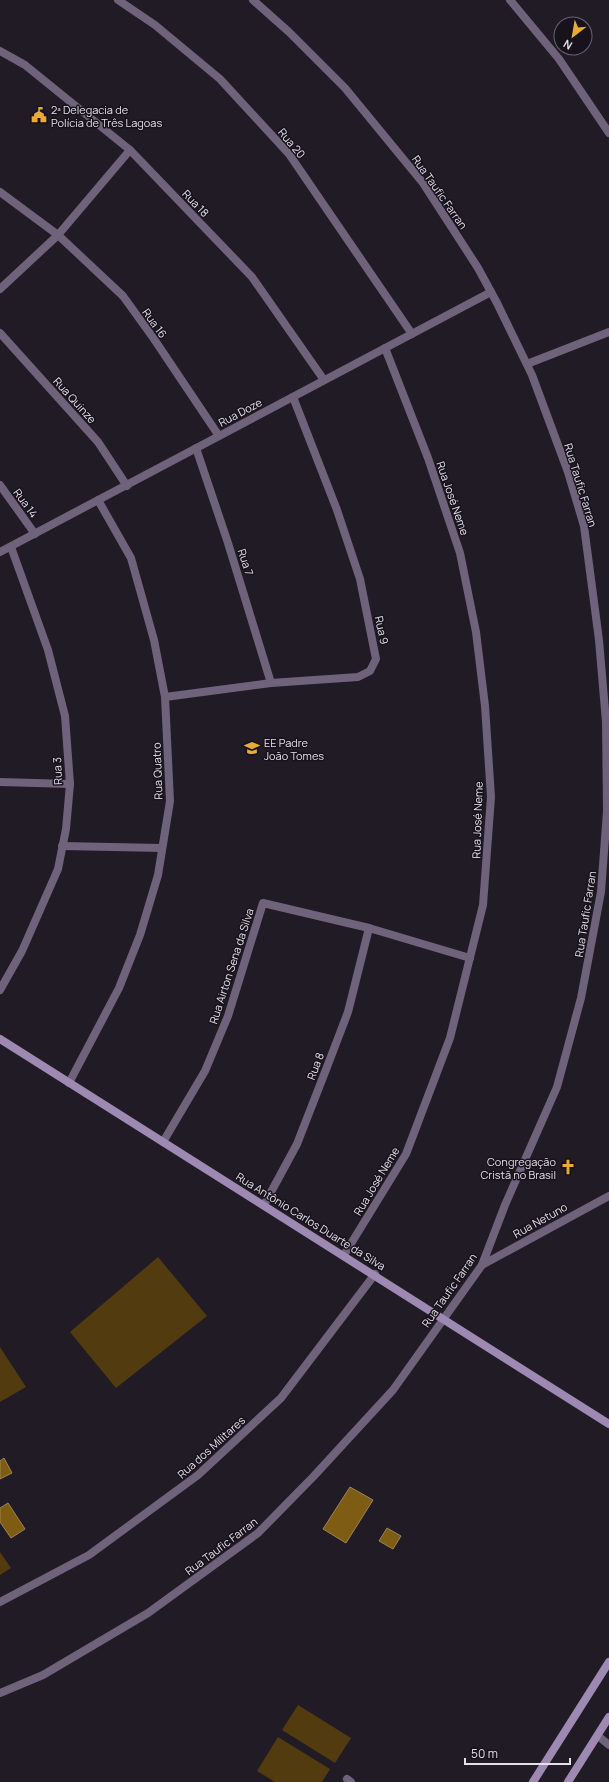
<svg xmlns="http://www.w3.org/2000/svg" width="609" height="1782" font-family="Manrope,sans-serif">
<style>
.green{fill:#513b0f}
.water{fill:#7e5c14;stroke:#9d8454}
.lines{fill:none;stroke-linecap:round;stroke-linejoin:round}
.lane{stroke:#6f627b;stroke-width:8}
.street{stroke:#6f627b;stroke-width:8}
.secondary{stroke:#9e89b2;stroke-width:8}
.labels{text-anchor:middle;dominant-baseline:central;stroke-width:3;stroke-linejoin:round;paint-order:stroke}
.poi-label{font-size:11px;fill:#e4e0e8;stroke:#18121d;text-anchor:start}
.street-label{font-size:11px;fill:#e4e0e8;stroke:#18121d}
</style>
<rect width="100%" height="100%" fill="#211b26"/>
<g class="green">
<path d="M158 1257 207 1316 116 1388 70 1332Z"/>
<path d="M0 1347 26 1387 0 1402Z"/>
<path d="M0 1552 11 1568 0 1575Z"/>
<path d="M298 1705 351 1738 335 1763 282 1730Z"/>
<path d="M278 1737 330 1769 322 1782H275L257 1771Z"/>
</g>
<g class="water">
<path d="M4 1458 12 1473 0 1479V1461Z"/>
<path d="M350 1487 373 1500 346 1543 323 1529Z"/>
<path d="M8 1503 25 1529 11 1538 0 1522V1508Z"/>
<path d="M387 1528 401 1536 393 1549 379 1541Z"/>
</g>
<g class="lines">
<g class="lane">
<path d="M0 782 70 784"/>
<path d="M62 846 162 848"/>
<path d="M347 1779 351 1782"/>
</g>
<g class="street">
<path d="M118 0 155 25 220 79 289 154 412 334"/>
<path d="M510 0 559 59 609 133"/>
<path d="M0 51 25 65 130 150 252 277 324 380"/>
<path d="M0 192 58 235 123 296 154 339 219 436"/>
<path d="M0 289 58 235 130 150"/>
<path d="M0 333 98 442 127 486"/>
<path d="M527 364 609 332"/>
<path d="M196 448 228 543 271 683"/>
<path d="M0 485 35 534"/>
<path d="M0 552 491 292"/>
<path d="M165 697 271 683 358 677 370 671 376 659 360 579 337 510 293 397"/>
<path d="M0 990 22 951 58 869 66 829 70 784 65 716 48 650 11 547"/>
<path d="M69 1083 119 988 140 935 158 875 170 801 165 697 154 640 131 558 98 500"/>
<path d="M163 1142 205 1071 228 1016 263 903 369 928 470 958"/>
<path d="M264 1205 297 1144 327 1067 348 1012 369 928"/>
<path d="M344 1255 406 1154 450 1038 483 905 491 797 485 706 476 632 460 553 428 458 385 348"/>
<path d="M482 1265 609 1196"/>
<path d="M0 1602 89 1555 198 1475 281 1398 375 1274"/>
<path d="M0 1693 43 1675 148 1613 258 1533 313 1477 393 1390 482 1265 505 1205 557 1087 581 998 601 892 607 811 606 722 599 640 584 526 568 472 532 375 497 303 478 268 423 183 345 88 289 32 253 0"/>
<path d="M598 1736 609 1745"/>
</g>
<g class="secondary">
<path d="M0 1039 609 1424"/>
<path d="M533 1782 609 1662"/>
<path d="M568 1782 609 1717"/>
</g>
</g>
<defs>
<symbol id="civic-bare" viewBox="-9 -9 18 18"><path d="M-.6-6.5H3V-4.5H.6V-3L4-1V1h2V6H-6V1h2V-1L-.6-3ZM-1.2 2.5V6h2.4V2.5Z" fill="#e6ac36" stroke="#18121d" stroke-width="2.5" paint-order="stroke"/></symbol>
<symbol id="school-bare" viewBox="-9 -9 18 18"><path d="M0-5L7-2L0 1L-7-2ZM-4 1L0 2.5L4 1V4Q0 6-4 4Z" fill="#e6ac36" stroke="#18121d" stroke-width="2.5" paint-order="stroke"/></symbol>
<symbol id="church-bare" viewBox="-9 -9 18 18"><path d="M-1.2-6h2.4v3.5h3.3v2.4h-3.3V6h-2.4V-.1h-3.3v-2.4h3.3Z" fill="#e6ac36" stroke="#18121d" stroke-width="2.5" paint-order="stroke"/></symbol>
</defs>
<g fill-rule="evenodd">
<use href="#civic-bare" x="28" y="104" width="22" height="22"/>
<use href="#school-bare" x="241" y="737" width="22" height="22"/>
<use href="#church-bare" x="557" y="1156" width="22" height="22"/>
</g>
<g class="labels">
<g class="poi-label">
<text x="51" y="109">2ª Delegacia de<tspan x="51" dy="13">Polícia de Três Lagoas</tspan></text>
<text x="264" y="742">EE Padre<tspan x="264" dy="13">João Tomes</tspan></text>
<text x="556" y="1161" text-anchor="end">Congregação<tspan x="556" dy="13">Cristã no Brasil</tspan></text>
</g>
<g class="street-label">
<text transform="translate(292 143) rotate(50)">Rua 20</text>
<text transform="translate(440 192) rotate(55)">Rua Taufic Farran</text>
<text transform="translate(196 203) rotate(46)">Rua 18</text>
<text transform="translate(155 323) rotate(54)">Rua 16</text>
<text transform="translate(75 400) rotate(48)">Rua Quinze</text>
<text transform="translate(240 412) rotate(-28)">Rua Doze</text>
<text transform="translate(581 485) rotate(73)">Rua Taufic Farran</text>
<text transform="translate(453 498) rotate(71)">Rua José Neme</text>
<text transform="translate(26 503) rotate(54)">Rua 14</text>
<text transform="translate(246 562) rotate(72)">Rua 7</text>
<text transform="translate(382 630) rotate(78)">Rua 9</text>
<text transform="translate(57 771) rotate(-92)">Rua 3</text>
<text transform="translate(157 771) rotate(-92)">Rua Quatro</text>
<text transform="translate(477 820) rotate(-88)">Rua José Neme</text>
<text transform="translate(585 914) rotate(-81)">Rua Taufic Farran</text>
<text transform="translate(231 966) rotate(-72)">Rua Airton Sena da Silva</text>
<text transform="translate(315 1066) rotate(-69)">Rua 8</text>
<text transform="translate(376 1181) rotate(-59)">Rua José Neme</text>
<text transform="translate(540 1220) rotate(-29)">Rua Netuno</text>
<text transform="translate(311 1221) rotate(32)">Rua Antônio Carlos Duarte da Silva</text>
<text transform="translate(449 1290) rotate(-55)">Rua Taufic Farran</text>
<text transform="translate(211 1447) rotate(-42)">Rua dos Militares</text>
<text transform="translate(221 1546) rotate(-37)">Rua Taufic Farran</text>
</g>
</g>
<g transform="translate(573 36) rotate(211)"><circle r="19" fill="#18121d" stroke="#6a646e"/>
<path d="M0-3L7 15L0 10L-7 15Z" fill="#e6ac36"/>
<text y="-6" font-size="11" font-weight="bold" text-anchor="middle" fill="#e4e0e8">N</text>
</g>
<path d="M465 1758v6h105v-6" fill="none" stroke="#e4e0e8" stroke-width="2"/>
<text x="471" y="1758" font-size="12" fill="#e4e0e8" stroke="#18121d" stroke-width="3" paint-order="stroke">50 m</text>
</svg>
